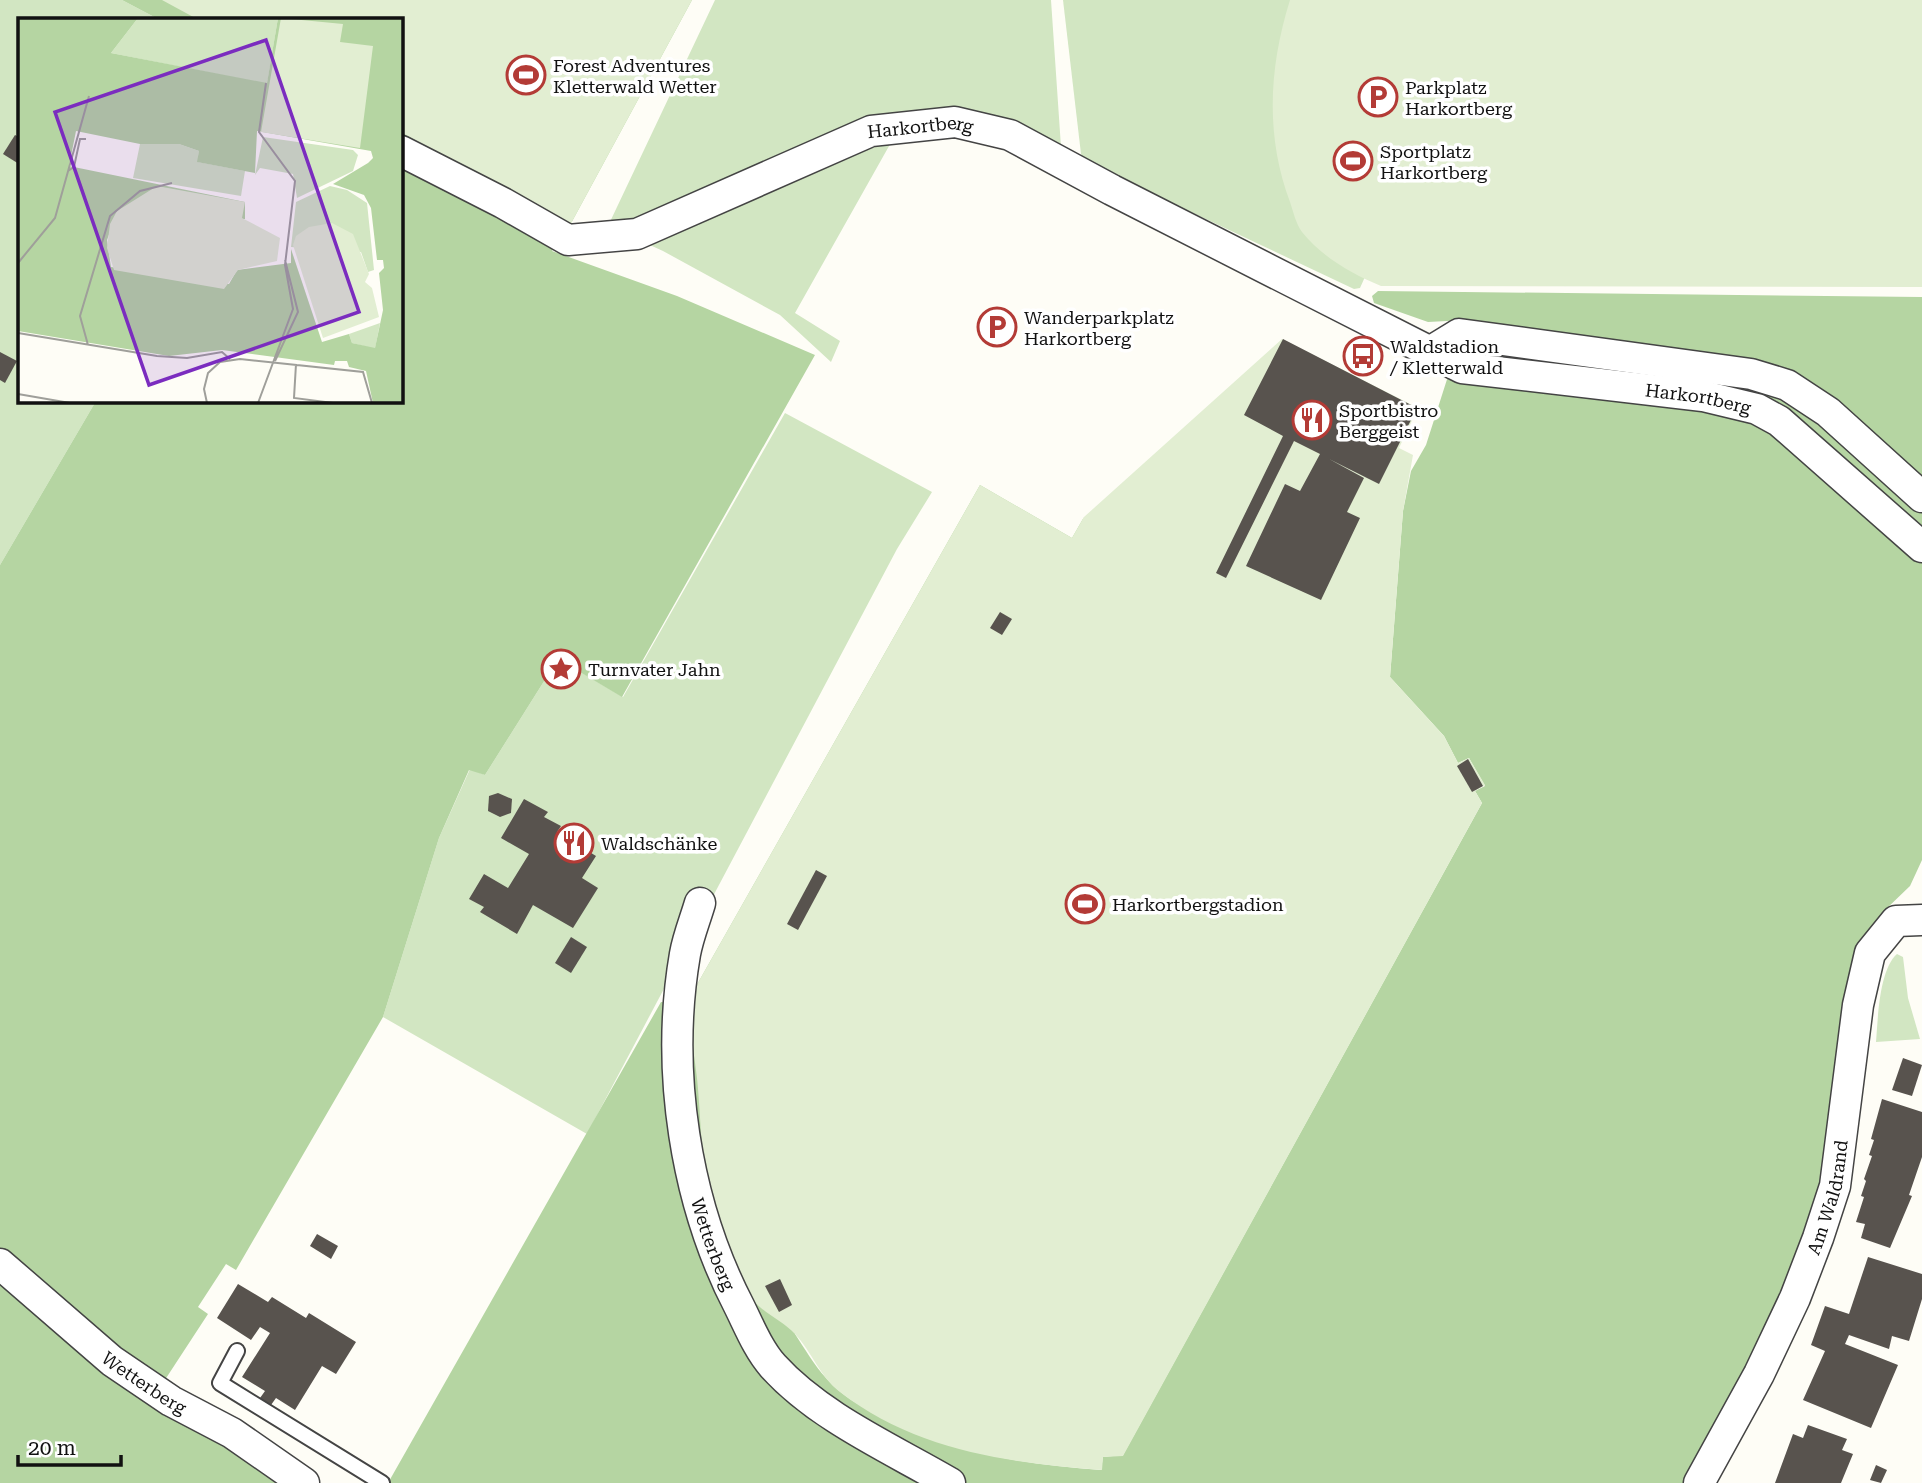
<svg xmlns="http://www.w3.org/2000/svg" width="1922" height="1483" font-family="'Roboto Serif',serif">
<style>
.green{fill:#d2e6c2}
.forest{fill:#b5d5a2}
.pitch{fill:#e2eed2}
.building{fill:#58534e}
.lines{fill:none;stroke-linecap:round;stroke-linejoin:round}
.lane-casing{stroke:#444;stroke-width:18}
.street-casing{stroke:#444;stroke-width:33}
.lane{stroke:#fff;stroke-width:14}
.street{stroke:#fff;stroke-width:30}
.labels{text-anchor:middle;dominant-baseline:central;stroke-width:7;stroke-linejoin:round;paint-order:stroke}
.poi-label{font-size:18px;fill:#111;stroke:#fff;text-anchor:start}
.street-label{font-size:18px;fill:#111;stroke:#fff}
.inset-road{fill:none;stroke:#9f9f9a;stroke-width:2}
.view{fill:#7b2cbf;fill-opacity:0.15;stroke:#7b2cbf;stroke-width:3.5}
.inset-edge{fill:none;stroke:#111;stroke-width:3.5}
</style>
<rect width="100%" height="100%" fill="#fefdf6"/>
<g class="green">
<path d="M0 0H122L158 19H19V401H96L0 565Z"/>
<path d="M715 0H1051L1061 147 1011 130 893 139 795 313 840 341 831 362 780 315 663 251 608 226Z"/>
<path d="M1063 0H1328L1382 239 1360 288 1354 289 1085 162 1081 154Z"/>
<path d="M785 413 932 492 897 549 587 1134 383 1017 439 838 470 769 485 775 558 659 623 697Z"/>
<path d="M1897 954 1903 957 1908 998 1920 1039 1876 1042C1878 1018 1879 970 1897 954Z"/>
</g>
<g class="forest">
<path d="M122 0H692L569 227 552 251 677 296 815 355 622 697 558 659 485 775 469 770 439 838 383 1017 236 1270 226 1264 198 1307 208 1314 157 1392 304 1483H0V565L96 401H401V19H158Z"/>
<path d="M1378 291 1922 297V860L1910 886 1884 911 1860 945 1823 1184 1782 1293 1745 1373 1686 1483H388L661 1002 686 1004 980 485 1072 538 1084 517 795 1334C805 1349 814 1365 826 1378 841 1396 863 1407 883 1418 953 1454 1024 1464 1101 1470L1103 1457 1123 1455 1482 803 1475 791 1485 786 1469 758 1458 763 1444 736 1390 677 1403 511 1411 471 1426 445 1466 320 1428 322 1374 303 1372 296Z"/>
</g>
<g class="pitch">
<path d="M162 0H692L569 227 401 132V19H197Z"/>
<path d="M1290 0H1922V287L1381 286C1352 274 1322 257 1302 232 1296 224 1293 211 1290 202 1265 135 1269 67 1290 0Z"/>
<path d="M1282 339 1418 408 1399 448 1413 455 1403 511 1390 677 1444 736 1458 763 1469 758 1485 785 1475 791 1482 803 1123 1456 1103 1457 1102 1470C1010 1463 916 1451 840 1392 820 1377 812 1352 795 1334 786 1324 772 1317 761 1308 741 1291 725 1261 717 1236 701 1189 702 1127 697 1078 694 1053 690 1029 686 1004L980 485 1072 538 1084 517Z"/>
</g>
<g class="building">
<path d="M15 135 19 137V164L3 154Z"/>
<path d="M1283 339 1417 408 1379 484 1329 459 1364 478 1347 512 1360 518 1321 600 1246 566 1285 484 1300 491 1320 454 1294 441 1226 578 1216 573 1283 436 1244 415Z"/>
<path d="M0 352 17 361 5 383 0 380Z"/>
<path d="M1000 612 1012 619 1002 635 990 628Z"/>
<path d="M1468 759 1483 786 1472 792 1457 766Z"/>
<path d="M498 793 512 799 511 813 500 817 488 811 489 796Z"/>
<path d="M524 799 548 812 544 817 561 826 557 832 596 856 582 878 598 888 573 928 533 905 517 934 480 912 484 907 469 899 484 874 508 888 529 854 501 838Z"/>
<path d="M816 870 827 876 798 930 787 924Z"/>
<path d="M571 937 587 947 571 973 555 963Z"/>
<path d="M1903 1058 1922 1065 1912 1096 1892 1090Z"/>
<path d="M1882 1099 1922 1112V1157L1909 1195 1912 1196 1890 1248 1861 1238 1865 1224 1856 1222 1864 1197 1861 1196 1866 1181 1864 1179 1872 1156 1869 1155 1874 1140 1871 1139Z"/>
<path d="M317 1234 338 1246 331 1259 310 1246Z"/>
<path d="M1868 1257 1922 1274V1299L1909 1341 1892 1336 1889 1349 1849 1335 1845 1344 1898 1365 1871 1428 1803 1400 1825 1351 1811 1345 1825 1306 1849 1314Z"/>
<path d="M780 1279 792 1305 779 1312 765 1286Z"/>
<path d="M238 1284 268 1302 272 1297 306 1318 309 1313 356 1342 336 1374 322 1366 295 1410 276 1398 271 1405 260 1398 265 1391 242 1377 270 1333 260 1327 251 1340 217 1318Z"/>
<path d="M1808 1425 1847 1439 1842 1450 1853 1454 1841 1483H1775L1793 1434 1803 1438Z"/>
<path d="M1876 1465 1887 1470 1881 1483 1870 1480Z"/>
</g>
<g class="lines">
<defs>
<path id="lane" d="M237 1351 220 1383 382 1483"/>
<g id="street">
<path id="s1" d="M401 151 503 203 568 240 637 234 871 131 955 122 1010 135 1112 190 1462 368 1703 396 1757 409 1779 421 1922 547"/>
<path d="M1428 353 1459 334 1751 374 1787 385 1828 412 1922 497"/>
<path id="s2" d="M700 903C695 920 688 937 685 954 665 1070 685 1202 739 1306 749 1326 758 1349 773 1366 819 1417 892 1449 950 1483"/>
<path id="s3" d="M0 1264 112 1361 171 1401 232 1433 304 1483"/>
<path id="s4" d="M1699 1483 1759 1374 1795 1298 1818 1238 1835 1186 1858 1005 1870 953 1896 921 1922 920"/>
</g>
</defs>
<use href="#lane" class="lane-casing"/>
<use href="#street" class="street-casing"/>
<use href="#lane" class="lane"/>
<use href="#street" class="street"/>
</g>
<defs>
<symbol id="stadium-ring" viewBox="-11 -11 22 22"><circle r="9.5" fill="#fff" stroke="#b33b36" stroke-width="1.5"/><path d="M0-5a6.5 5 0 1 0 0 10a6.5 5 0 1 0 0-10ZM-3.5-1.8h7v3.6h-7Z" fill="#b33b36"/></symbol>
<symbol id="parking-ring" viewBox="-11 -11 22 22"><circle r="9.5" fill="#fff" stroke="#b33b36" stroke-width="1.5"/><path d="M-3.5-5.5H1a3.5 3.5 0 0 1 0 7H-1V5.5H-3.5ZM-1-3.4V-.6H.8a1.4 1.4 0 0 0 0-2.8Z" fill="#b33b36"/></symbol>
<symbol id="bus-ring" viewBox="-11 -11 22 22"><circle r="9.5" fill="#fff" stroke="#b33b36" stroke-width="1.5"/><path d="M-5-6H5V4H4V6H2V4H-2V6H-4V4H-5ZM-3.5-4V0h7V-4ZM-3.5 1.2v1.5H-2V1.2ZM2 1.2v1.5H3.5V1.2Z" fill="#b33b36"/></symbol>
<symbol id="restaurant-ring" viewBox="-11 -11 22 22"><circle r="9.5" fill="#fff" stroke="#b33b36" stroke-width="1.5"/><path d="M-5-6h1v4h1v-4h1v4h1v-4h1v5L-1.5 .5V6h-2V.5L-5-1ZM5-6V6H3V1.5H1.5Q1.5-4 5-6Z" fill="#b33b36"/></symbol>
<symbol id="sight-ring" viewBox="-11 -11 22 22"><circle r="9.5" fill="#fff" stroke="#b33b36" stroke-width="1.5"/><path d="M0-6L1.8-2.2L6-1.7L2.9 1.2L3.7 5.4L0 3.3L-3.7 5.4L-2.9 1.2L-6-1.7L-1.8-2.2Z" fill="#b33b36"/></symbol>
</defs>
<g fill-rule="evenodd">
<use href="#stadium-ring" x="504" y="53" width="44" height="44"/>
<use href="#parking-ring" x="1356" y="75" width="44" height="44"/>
<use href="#stadium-ring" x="1331" y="139" width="44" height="44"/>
<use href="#parking-ring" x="975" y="305" width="44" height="44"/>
<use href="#bus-ring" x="1341" y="334" width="44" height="44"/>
<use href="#restaurant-ring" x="1290" y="398" width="44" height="44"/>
<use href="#sight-ring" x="539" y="647" width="44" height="44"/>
<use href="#restaurant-ring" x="552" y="821" width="44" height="44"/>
<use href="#stadium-ring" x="1063" y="882" width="44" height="44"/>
</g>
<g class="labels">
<g class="poi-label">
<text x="553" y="65">Forest Adventures<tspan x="553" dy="21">Kletterwald Wetter</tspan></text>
<text x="1405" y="87">Parkplatz<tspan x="1405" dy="21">Harkortberg</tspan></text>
<text x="1380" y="151">Sportplatz<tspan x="1380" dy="21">Harkortberg</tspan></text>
<text x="1024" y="317">Wanderparkplatz<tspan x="1024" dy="21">Harkortberg</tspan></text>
<text x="1390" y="346">Waldstadion<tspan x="1390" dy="21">/ Kletterwald</tspan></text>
<text x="1339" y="410">Sportbistro<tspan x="1339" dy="21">Berggeist</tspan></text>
<text x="588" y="669">Turnvater Jahn</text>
<text x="601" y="843">Waldschänke</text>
<text x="1112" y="904">Harkortbergstadion</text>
</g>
<g class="street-label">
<text stroke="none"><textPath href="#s1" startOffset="564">Harkortberg</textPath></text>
<text stroke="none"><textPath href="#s1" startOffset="1402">Harkortberg</textPath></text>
<text stroke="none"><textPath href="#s4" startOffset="315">Am Waldrand</textPath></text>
<text stroke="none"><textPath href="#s2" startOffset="348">Wetterberg</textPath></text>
<text stroke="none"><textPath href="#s3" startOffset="187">Wetterberg</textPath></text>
</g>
</g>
<g transform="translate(18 18)">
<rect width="385" height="385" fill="#fefdf6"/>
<path d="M120 0H260L249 66 93 35ZM245 119 335 132 340 137 335 153 279 180 275 156 242 150 237 157ZM122 126H161L181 133 180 144 227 153 223 178 115 160ZM312 168 329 172 349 185 356 252 350 254 343 234 273 229 278 184ZM362 305 357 331 334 325 331 316Z" fill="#d2e6c2"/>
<path d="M0 0H120L93 35 249 65 260 0H385V385H355L348 353 331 349 329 343H317L316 347 204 332 151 338 0 313ZM58 113 122 126H161L181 133 179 144 237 155 239 113 353 133 355 140 350 145 315 166 346 177 353 190 359 242H365L366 250 361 255 365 292 357 330 334 325 331 316 304 324 273 231V245L219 252 211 266 93 249 89 222 97 200 227 201V184L51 148Z" fill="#b5d5a2" fill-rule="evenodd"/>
<path d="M263 0 325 6 322 24 355 28 342 130 243 114ZM139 168 227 184 224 200 262 220 259 243 220 252 206 271 96 252 89 230 92 206 99 193ZM314 205 335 216 351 256 347 264 354 270 361 299 305 320 275 227 278 218 291 209Z" fill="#e2eed2"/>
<path class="inset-road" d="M50 153 56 149 62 121H68M0 245 37 200 71 78M0 315 139 338 169 340 204 334 212 341M70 327 62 298 92 198 122 173 154 165M257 343 280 294 267 242M278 346 276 380 315 385M0 376 52 385M189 385 186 371 190 355 202 344 222 341 345 354 354 385M240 385 275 291 267 247 277 163 241 114 248 65"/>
<path class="view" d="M248 22 341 294 131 367 37 94Z"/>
<rect width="385" height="385" class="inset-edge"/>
</g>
<path d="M18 1455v10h103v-10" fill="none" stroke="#111111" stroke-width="3.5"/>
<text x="28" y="1455" font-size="21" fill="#111111" stroke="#ffffff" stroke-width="5" paint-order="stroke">20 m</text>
</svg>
